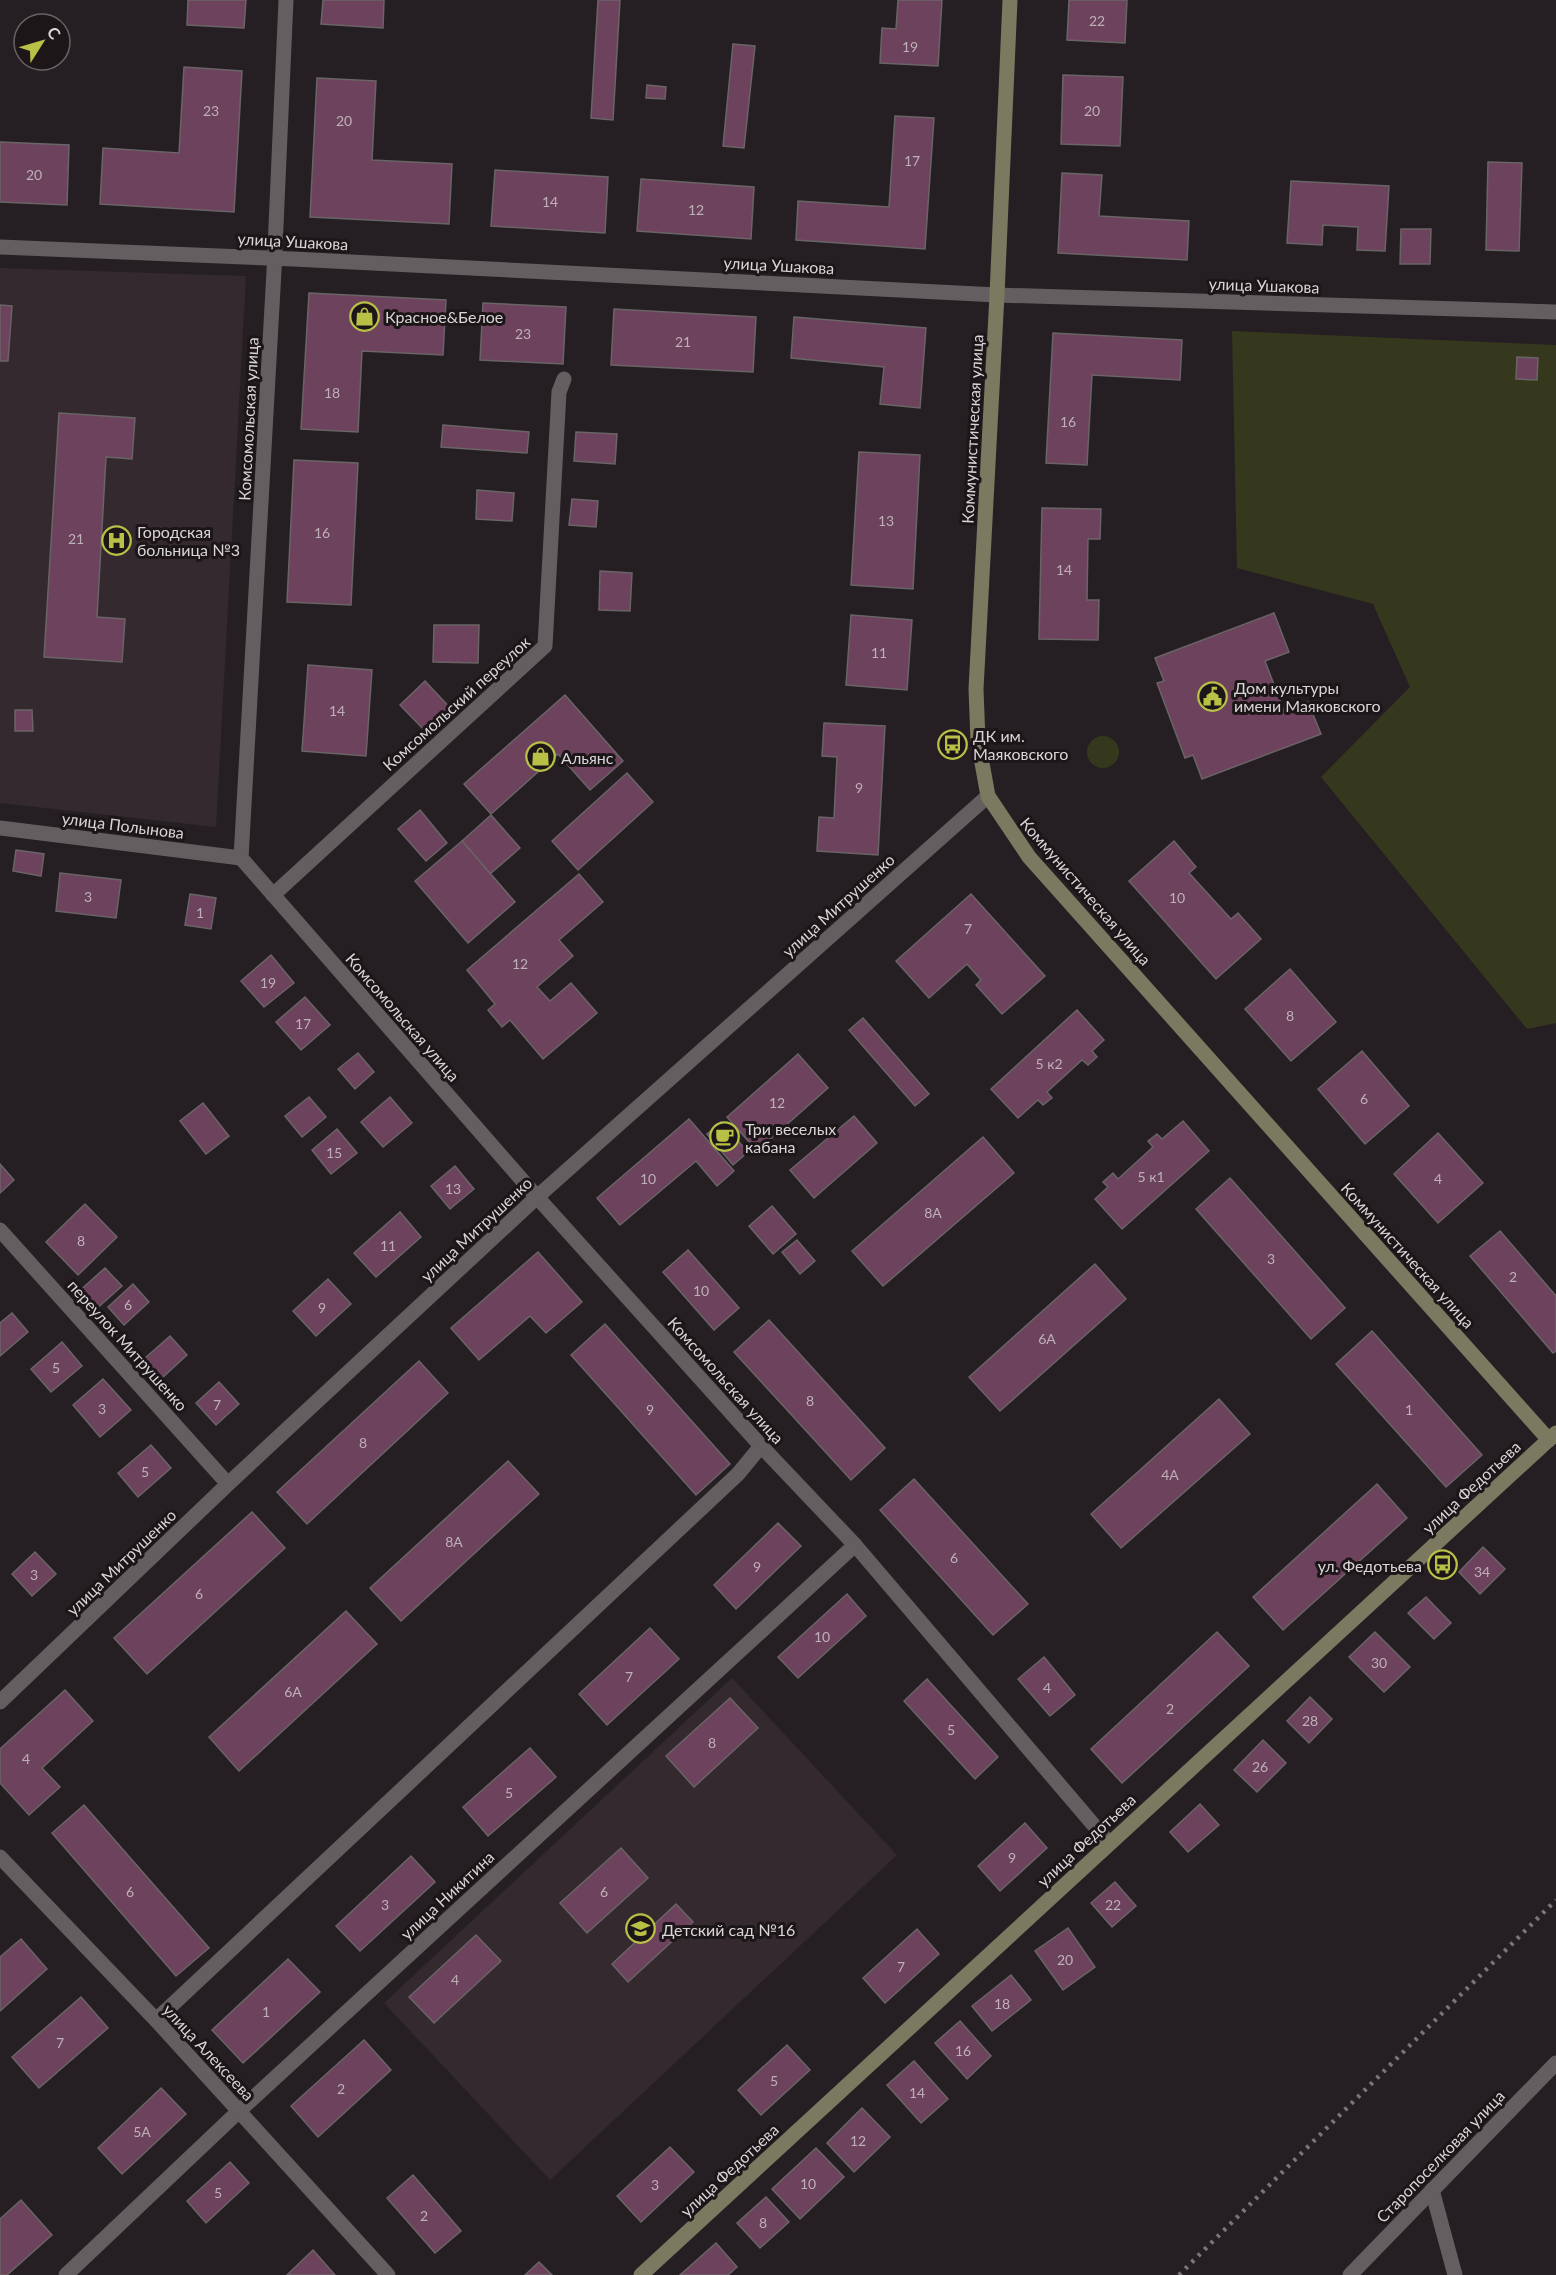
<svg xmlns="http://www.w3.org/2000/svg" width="1556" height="2275" font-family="Lato,sans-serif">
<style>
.built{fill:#33292e}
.green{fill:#36381e}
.building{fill:#6c425c;stroke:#6a6467;stroke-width:1.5}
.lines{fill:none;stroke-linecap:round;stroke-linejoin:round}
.minor{stroke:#645e61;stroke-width:15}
.tertiary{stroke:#645e61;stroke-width:15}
.secondary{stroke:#7b7960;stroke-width:15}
.rail{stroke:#7a7578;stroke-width:4.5;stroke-dasharray:3 6;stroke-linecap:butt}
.labels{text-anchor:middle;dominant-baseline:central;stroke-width:6;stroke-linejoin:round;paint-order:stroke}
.number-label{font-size:14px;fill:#beb0b8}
.street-label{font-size:16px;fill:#d9d5d7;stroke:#1c1619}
.poi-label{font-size:16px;fill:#d9d5d7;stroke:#1c1619;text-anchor:start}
</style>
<rect width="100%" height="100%" fill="#251f23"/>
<g class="built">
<path d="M0 268 246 276 216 827 0 803Z"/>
<path d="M732 1678 897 1855 550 2180 384 2003Z"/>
</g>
<g class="green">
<path d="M1232 331 1556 345V1023L1527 1029 1321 777 1410 687 1373 604 1237 568Z"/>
<circle cx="1103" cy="752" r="16"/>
</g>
<g class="building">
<path d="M188 0H246L244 28 187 25Z"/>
<path d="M323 0H384L383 28 321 24Z"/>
<path d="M598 0H620L613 120 591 118Z"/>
<path d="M898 0H942L938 66 880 63 882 28 896 29Z"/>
<path d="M1069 0H1127L1125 43 1067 40Z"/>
<path d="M733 44 755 46 744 148 723 146Z"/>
<path d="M184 67 242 71 234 212 100 204 103 148 179 153Z"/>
<path d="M1063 75 1123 77 1120 146 1061 144Z"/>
<path d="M317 78 376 81 372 160 452 164 449 224 310 217Z"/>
<path d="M647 85 666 87 665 99 646 98Z"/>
<path d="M895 116 934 118 925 249 796 240 798 201 889 207Z"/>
<path d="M0 142 69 145 67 205 0 202Z"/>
<path d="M1488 162 1522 163 1519 251 1486 250Z"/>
<path d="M495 170 608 177 605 233 491 226Z"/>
<path d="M1062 173 1102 175 1099 216 1189 221 1187 260 1058 253Z"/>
<path d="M641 179 754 187 751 239 637 231Z"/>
<path d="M1291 181 1389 186 1385 251 1357 250 1358 227 1323 225 1322 245 1287 243Z"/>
<path d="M1401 229H1431L1430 264H1400Z"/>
<path d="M309 293 446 300 443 355 362 351 358 432 301 429Z"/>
<path d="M483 303 566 307 563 364 480 360Z"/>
<path d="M0 305 12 306 8 361H0Z"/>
<path d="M614 309 756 317 753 372 611 365Z"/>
<path d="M794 317 926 328 920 408 880 404 884 367 791 358Z"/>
<path d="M1053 333 1182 340 1180 380 1092 375 1087 465 1046 463Z"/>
<path d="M1517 357 1538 358 1537 380 1516 379Z"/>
<path d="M59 413 135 418 132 459 106 457 97 617 125 619 122 662 44 657Z"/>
<path d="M443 425 529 432 527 453 441 447Z"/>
<path d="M576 432 617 434 615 464 574 461Z"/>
<path d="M859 452 920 455 913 589 851 585Z"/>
<path d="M294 460 358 463 351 605 287 602Z"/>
<path d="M477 490 514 493 512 521 476 519Z"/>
<path d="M572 499 598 501 596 527 569 525Z"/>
<path d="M1042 508 1101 509 1100 539H1088L1087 600H1099L1098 640 1039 639Z"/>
<path d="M600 571 632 573 630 611 599 610Z"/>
<path d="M1274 613 1289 652 1265 661 1284 711 1308 702 1321 734 1202 779 1193 755 1185 758 1157 683 1164 681 1155 658Z"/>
<path d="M851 615 912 620 907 690 846 685Z"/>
<path d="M434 625H479L478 663 433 662Z"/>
<path d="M308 665 372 670 366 756 302 751Z"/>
<path d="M425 681 453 711 429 735 400 705Z"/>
<path d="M565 695 623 761 590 790 558 754 491 814 464 784Z"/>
<path d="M15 710H32L33 731H15Z"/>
<path d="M824 723 885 726 878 855 817 851 819 817 834 818 837 757 822 756Z"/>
<path d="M627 773 653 802 578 870 552 841Z"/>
<path d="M420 810 447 843 426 861 398 829Z"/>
<path d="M491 815 520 848 490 874 462 841Z"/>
<path d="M462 841 515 902 468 943 415 881Z"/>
<path d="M1174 841 1196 867 1189 873 1231 919 1238 913 1261 939 1216 979 1129 881Z"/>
<path d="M16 850 44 854 41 876 13 871Z"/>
<path d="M60 873 121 880 116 918 56 911Z"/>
<path d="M579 874 603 902 559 940 573 956 537 987 550 1001 571 983 597 1013 543 1059 510 1020 502 1027 488 1010 495 1004 467 970Z"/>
<path d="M190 894 216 898 211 929 185 925Z"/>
<path d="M971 894 1045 976 1002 1014 976 985 981 980 967 964 929 998 896 961Z"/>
<path d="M271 955 294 983 264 1007 241 981Z"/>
<path d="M1290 969 1336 1022 1291 1061 1245 1009Z"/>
<path d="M305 997 330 1025 301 1050 276 1022Z"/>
<path d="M1077 1010 1104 1040 1092 1051 1097 1057 1088 1065 1082 1060 1047 1092 1052 1098 1043 1105 1038 1100 1018 1118 991 1089Z"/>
<path d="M863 1018 929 1094 915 1106 849 1030Z"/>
<path d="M1362 1051 1409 1106 1365 1144 1318 1089Z"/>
<path d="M358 1053 374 1072 355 1089 338 1069Z"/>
<path d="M798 1054 828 1088 757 1151 727 1117Z"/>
<path d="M309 1097 326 1117 302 1137 285 1116Z"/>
<path d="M390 1097 412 1123 383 1147 361 1122Z"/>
<path d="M203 1103 229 1136 206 1154 180 1121Z"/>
<path d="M854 1116 877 1143 814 1198 790 1170Z"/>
<path d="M689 1119 734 1171 717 1186 696 1161 620 1225 597 1198Z"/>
<path d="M1183 1121 1209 1151 1122 1229 1095 1199 1108 1187 1103 1182 1113 1173 1118 1179 1153 1147 1148 1141 1157 1134 1162 1139Z"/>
<path d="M721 1122 748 1152 733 1165 707 1134Z"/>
<path d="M337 1129 357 1153 331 1174 312 1150Z"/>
<path d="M1438 1133 1483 1183 1438 1223 1394 1174Z"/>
<path d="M983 1137 1014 1173 883 1286 852 1251Z"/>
<path d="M0 1164 14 1180 0 1193Z"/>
<path d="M455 1166 474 1189 450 1209 431 1186Z"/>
<path d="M1230 1178 1345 1308 1311 1339 1196 1209Z"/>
<path d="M85 1204 117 1237 78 1275 46 1242Z"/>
<path d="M772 1206 796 1234 773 1254 749 1226Z"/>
<path d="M400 1212 421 1237 376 1277 354 1253Z"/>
<path d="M1500 1231 1556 1296V1351L1553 1353 1470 1256Z"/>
<path d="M797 1240 815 1261 800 1274 782 1252Z"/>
<path d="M688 1250 739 1308 714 1330 663 1272Z"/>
<path d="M538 1252 582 1302 546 1333 530 1316 479 1360 451 1328Z"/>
<path d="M1095 1264 1126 1299 1000 1411 969 1377Z"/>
<path d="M105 1268 122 1286 94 1311 77 1293Z"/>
<path d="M328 1279 351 1304 316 1336 293 1311Z"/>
<path d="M133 1284 149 1302 124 1325 108 1307Z"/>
<path d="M12 1313 28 1332 0 1356V1323Z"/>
<path d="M769 1320 885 1448 851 1480 734 1352Z"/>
<path d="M605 1324 730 1464 696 1495 571 1355Z"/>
<path d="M1372 1331 1482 1455 1446 1487 1336 1364Z"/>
<path d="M170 1336 187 1355 162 1378 144 1359Z"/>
<path d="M62 1342 82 1366 51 1392 31 1369Z"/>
<path d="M419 1361 448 1393 307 1524 277 1492Z"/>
<path d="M103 1379 131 1410 100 1437 73 1405Z"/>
<path d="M219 1382 239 1404 216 1425 196 1403Z"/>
<path d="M1219 1399 1250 1434 1121 1548 1091 1514Z"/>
<path d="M151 1445 171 1468 138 1497 118 1473Z"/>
<path d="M508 1461 539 1494 401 1621 370 1588Z"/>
<path d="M914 1479 1028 1604 993 1635 880 1510Z"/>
<path d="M1377 1484 1407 1518 1283 1630 1253 1597Z"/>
<path d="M252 1512 285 1548 147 1674 114 1638Z"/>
<path d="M778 1523 801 1546 736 1609 714 1585Z"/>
<path d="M1483 1547 1505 1569 1480 1594 1459 1572Z"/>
<path d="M35 1552 56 1574 32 1596 12 1574Z"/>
<path d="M847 1594 866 1616 798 1678 778 1657Z"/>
<path d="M1426 1597 1451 1623 1434 1639 1408 1613Z"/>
<path d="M346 1611 377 1644 239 1771 209 1737Z"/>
<path d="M650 1628 679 1659 607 1725 579 1694Z"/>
<path d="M1217 1632 1249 1666 1122 1783 1091 1749Z"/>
<path d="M1375 1632 1410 1667 1384 1692 1349 1657Z"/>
<path d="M1044 1657 1075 1695 1050 1716 1018 1679Z"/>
<path d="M927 1679 998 1757 975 1779 904 1701Z"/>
<path d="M65 1690 93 1721 42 1768 60 1787 29 1815 0 1783V1749Z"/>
<path d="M1310 1697 1332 1719 1309 1743 1287 1721Z"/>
<path d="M730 1698 758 1728 694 1787 666 1756Z"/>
<path d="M1263 1740 1286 1763 1257 1792 1234 1770Z"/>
<path d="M530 1748 556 1777 488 1836 463 1807Z"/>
<path d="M1200 1804 1219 1825 1188 1852 1170 1832Z"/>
<path d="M84 1805 209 1948 176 1976 52 1833Z"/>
<path d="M1025 1823 1047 1848 1000 1891 978 1866Z"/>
<path d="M621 1848 648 1878 587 1933 560 1903Z"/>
<path d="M411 1856 435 1882 360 1951 336 1926Z"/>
<path d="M1115 1882 1136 1906 1112 1927 1091 1903Z"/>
<path d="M676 1904 693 1922 628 1982 612 1964Z"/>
<path d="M1068 1928 1095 1967 1063 1990 1035 1951Z"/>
<path d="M917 1929 939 1954 885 2003 863 1978Z"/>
<path d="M476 1935 501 1961 434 2023 409 1997Z"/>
<path d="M21 1939 47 1969 0 2011V1957Z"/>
<path d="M288 1959 320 1992 243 2063 212 2030Z"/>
<path d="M1011 1975 1031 2000 992 2031 972 2006Z"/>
<path d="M81 1997 108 2028 39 2088 12 2057Z"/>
<path d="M960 2021 991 2056 967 2079 935 2043Z"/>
<path d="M364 2040 391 2070 318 2137 291 2106Z"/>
<path d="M787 2045 810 2070 761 2115 738 2090Z"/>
<path d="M914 2061 948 2099 921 2123 887 2085Z"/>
<path d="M161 2088 186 2114 122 2174 98 2148Z"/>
<path d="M862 2108 890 2137 854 2172 827 2143Z"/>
<path d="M670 2147 694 2172 641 2222 617 2196Z"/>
<path d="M816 2148 844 2177 800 2219 772 2189Z"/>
<path d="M230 2162 249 2183 206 2223 187 2201Z"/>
<path d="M413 2175 461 2231 435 2253 387 2198Z"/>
<path d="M766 2197 789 2222 760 2248 737 2223Z"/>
<path d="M21 2200 52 2235 7 2275H0V2219Z"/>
<path d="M716 2243 737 2267 728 2275H680Z"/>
<path d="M313 2250 335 2275H287Z"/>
<path d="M539 2262 552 2275H525Z"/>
</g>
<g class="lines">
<g class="minor">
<path d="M286 0 274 271 241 858 537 1197 761 1446 855 1545 1109 1843"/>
<path d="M0 247 293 259 997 295 1556 312"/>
<path d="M0 828 241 858"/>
<path d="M273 895 545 646 559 392 564 379"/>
<path d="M0 1230 228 1484"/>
<path d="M156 2020 738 1474 761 1446"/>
<path d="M1432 2190 1455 2275"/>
<path d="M66 2275 239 2111 855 1545"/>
<path d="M1350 2275 1556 2063"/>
</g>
<g class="tertiary">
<path d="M0 1702 228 1484 537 1197 988 796"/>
<path d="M0 1857 156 2020 388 2275"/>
</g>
<g class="secondary">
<path d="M1010 0 997 295 976 689 978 741 988 796 1029 857 1549 1440"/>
<path d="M641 2275 1556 1433"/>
</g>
<path class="rail" d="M1179 2275 1556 1900"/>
</g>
<defs>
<symbol id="shop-ring" viewBox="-11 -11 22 22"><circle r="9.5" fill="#1c1619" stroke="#b9c046" stroke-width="1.5"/><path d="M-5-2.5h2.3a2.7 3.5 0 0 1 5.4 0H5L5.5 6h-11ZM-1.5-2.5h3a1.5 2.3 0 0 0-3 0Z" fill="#b9c046"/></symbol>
<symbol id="hospital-ring" viewBox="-11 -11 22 22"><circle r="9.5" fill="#1c1619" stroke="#b9c046" stroke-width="1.5"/><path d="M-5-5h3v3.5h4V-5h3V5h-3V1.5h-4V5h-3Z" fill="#b9c046"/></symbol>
<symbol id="civic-ring" viewBox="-11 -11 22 22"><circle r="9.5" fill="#1c1619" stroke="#b9c046" stroke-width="1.5"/><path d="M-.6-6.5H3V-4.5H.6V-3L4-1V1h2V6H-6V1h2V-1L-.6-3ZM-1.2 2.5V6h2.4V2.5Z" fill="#b9c046"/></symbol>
<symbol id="bus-ring" viewBox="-11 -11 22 22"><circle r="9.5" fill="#1c1619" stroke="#b9c046" stroke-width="1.5"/><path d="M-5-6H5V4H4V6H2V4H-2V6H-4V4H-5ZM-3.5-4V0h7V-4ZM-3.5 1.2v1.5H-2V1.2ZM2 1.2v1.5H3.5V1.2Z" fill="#b9c046"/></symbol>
<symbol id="cafe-ring" viewBox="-11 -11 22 22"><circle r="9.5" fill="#1c1619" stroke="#b9c046" stroke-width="1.5"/><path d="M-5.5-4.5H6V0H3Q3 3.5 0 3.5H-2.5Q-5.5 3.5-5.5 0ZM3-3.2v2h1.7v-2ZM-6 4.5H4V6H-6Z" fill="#b9c046"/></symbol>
<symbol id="school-ring" viewBox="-11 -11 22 22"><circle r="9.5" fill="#1c1619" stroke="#b9c046" stroke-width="1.5"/><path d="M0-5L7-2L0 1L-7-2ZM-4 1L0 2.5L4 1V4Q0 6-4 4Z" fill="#b9c046"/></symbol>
</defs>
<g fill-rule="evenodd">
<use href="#shop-ring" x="348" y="300" width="33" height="33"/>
<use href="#hospital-ring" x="100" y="524" width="33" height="33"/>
<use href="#civic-ring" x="1196" y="680" width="33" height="33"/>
<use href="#bus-ring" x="936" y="728" width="33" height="33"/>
<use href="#shop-ring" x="524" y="740" width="33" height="33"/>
<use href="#cafe-ring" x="708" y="1120" width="33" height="33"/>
<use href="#bus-ring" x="1426" y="1548" width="33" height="33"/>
<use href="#school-ring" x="624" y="1912" width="33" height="33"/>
</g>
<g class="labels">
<g class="number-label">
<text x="1097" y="20">22</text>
<text x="910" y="46">19</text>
<text x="211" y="110">23</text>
<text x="1092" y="110">20</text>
<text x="344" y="120">20</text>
<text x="912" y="160">17</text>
<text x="34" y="174">20</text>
<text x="550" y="201">14</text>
<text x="696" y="209">12</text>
<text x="523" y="333">23</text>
<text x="683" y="341">21</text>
<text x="332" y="392">18</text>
<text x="1068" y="421">16</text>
<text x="886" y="520">13</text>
<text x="322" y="532">16</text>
<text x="76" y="538">21</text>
<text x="1064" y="569">14</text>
<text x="879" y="652">11</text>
<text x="337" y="710">14</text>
<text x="859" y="787">9</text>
<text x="88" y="896">3</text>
<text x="1177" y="897">10</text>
<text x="200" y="912">1</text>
<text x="968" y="928">7</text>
<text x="520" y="963">12</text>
<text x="268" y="982">19</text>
<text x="1290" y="1015">8</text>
<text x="303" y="1023">17</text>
<text x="1049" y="1063">5 к2</text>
<text x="1364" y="1098">6</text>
<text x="777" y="1102">12</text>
<text x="334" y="1152">15</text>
<text x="1151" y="1176">5 к1</text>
<text x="648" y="1178">10</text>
<text x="1438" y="1178">4</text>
<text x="453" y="1188">13</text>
<text x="933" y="1212">8А</text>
<text x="81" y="1240">8</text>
<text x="388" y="1245">11</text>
<text x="1271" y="1258">3</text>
<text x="1513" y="1276">2</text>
<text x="701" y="1290">10</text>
<text x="128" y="1304">6</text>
<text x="322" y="1307">9</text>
<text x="1047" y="1338">6А</text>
<text x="56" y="1367">5</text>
<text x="810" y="1400">8</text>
<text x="217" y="1404">7</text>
<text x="102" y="1408">3</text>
<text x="650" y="1409">9</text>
<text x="1409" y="1409">1</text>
<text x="363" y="1442">8</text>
<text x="145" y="1471">5</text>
<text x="1170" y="1474">4А</text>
<text x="454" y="1541">8А</text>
<text x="954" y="1557">6</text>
<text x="757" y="1566">9</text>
<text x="1482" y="1571">34</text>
<text x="34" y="1574">3</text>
<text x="199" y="1593">6</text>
<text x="822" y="1636">10</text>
<text x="1379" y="1662">30</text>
<text x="629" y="1676">7</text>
<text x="1047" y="1687">4</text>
<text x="293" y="1691">6А</text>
<text x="1170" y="1708">2</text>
<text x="1310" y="1720">28</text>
<text x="951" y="1729">5</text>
<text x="712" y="1742">8</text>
<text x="26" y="1758">4</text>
<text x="1260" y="1766">26</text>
<text x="509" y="1792">5</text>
<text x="1012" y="1857">9</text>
<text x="130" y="1891">6</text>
<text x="604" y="1891">6</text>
<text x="385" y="1904">3</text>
<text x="1113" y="1904">22</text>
<text x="1065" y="1959">20</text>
<text x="901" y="1966">7</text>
<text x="455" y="1979">4</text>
<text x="1002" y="2003">18</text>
<text x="266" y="2011">1</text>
<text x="60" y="2042">7</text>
<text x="963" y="2050">16</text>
<text x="774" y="2080">5</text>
<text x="341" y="2088">2</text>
<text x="917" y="2092">14</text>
<text x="142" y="2131">5А</text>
<text x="858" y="2140">12</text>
<text x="808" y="2183">10</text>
<text x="655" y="2184">3</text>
<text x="218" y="2192">5</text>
<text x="424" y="2215">2</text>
<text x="763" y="2222">8</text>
</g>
<g class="street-label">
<text transform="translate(293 241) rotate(3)">улица Ушакова</text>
<text transform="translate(779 265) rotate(3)">улица Ушакова</text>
<text transform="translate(1264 285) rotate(2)">улица Ушакова</text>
<text transform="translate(248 419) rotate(-87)">Комсомольская улица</text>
<text transform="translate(972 429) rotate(-87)">Коммунистическая улица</text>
<text transform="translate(456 703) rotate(-42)">Комсомольский переулок</text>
<text transform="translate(123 825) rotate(7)">улица Полынова</text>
<text transform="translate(1086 891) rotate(49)">Коммунистическая улица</text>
<text transform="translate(838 905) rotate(-42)">улица Митрушенко</text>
<text transform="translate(403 1017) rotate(49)">Комсомольская улица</text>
<text transform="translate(476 1229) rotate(-43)">улица Митрушенко</text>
<text transform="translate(1408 1255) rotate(48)">Коммунистическая улица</text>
<text transform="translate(128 1345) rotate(48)">переулок Митрушенко</text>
<text transform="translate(726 1380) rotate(48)">Комсомольская улица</text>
<text transform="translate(1471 1487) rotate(-43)">улица Федотьева</text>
<text transform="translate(121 1562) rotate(-44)">улица Митрушенко</text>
<text transform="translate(1086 1840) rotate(-43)">улица Федотьева</text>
<text transform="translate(447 1895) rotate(-43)">улица Никитина</text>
<text transform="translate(209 2052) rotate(47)">улица Алексеева</text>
<text transform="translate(1440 2156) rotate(-46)">Старопоселковая улица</text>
<text transform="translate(729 2170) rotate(-43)">улица Федотьева</text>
</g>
<g class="poi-label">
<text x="385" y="316">Красное&amp;Белое</text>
<text x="137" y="531">Городская<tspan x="137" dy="18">больница №3</tspan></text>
<text x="1234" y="687">Дом культуры<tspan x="1234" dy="18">имени Маяковского</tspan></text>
<text x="973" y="735">ДК им.<tspan x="973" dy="18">Маяковского</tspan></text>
<text x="561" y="757">Альянс</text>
<text x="745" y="1128">Три веселых<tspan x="745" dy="18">кабана</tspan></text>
<text x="1422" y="1565" text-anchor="end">ул. Федотьева</text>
<text x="662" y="1929">Детский сад №16</text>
</g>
</g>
<g transform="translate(42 42) rotate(53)"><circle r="28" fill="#1c1619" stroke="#686265" stroke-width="1.5"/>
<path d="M0-4.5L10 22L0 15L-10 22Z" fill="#b9c046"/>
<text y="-9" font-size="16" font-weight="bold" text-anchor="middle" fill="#d9d5d7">С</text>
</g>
</svg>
